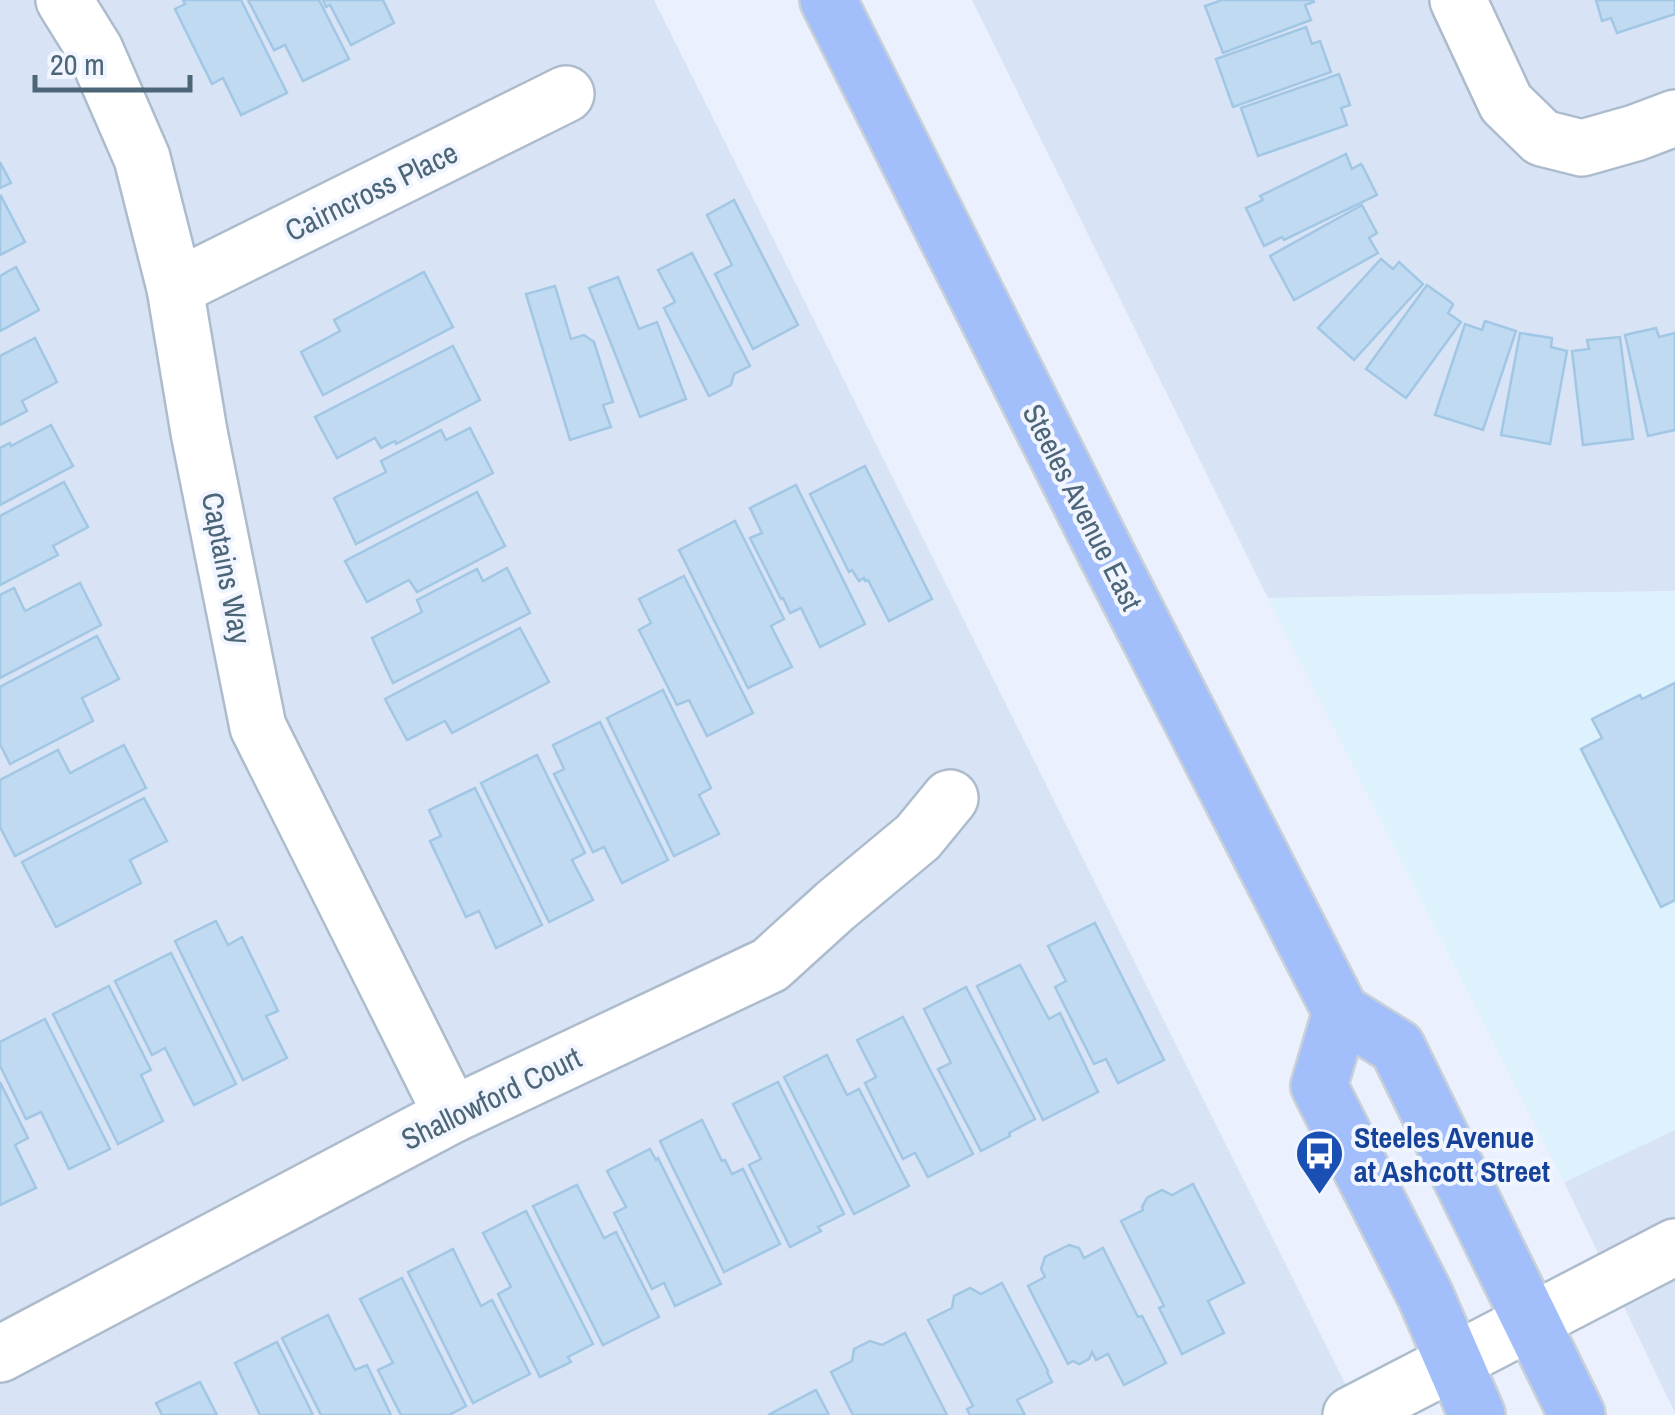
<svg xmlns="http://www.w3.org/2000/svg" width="1675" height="1415" font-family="'Archivo Narrow',sans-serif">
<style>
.residential{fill:#d8e3f5}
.commercial{fill:#ddf2fd}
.building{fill:#bfdaf1;stroke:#a1c7e5;stroke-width:2.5}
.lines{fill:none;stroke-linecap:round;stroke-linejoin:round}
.minor-casing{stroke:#acbccd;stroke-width:60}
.major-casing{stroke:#c9d1d6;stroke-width:60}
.minor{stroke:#fff;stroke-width:55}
.major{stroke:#a2befb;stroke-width:55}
.labels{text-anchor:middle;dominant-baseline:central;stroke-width:8;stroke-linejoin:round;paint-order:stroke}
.street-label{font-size:30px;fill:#4c6678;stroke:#f0f5ff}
.transit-label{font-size:30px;font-weight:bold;fill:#164399;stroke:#f0f5ff;text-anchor:start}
</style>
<rect width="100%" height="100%" fill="#eaf0fd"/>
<g class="residential">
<path d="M0 0H654L1361 1415H0Z"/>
<path d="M972 0H1675V591L1268 598Z"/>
<path d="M1675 1130V1413L1564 1182Z"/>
</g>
<path class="commercial" d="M1675 591V1130L1564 1182 1268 598Z"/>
<g class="building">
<path d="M183 0H241L287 93 241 115 223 78 212 84 175 9 185 4Z"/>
<path d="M248 0H319L349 59 303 81 285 45 274 50Z"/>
<path d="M323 0H383L394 23 351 45 330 5 326 7Z"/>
<path d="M1222 0H1313L1314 2 1305 5 1311 20 1223 53 1205 6Z"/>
<path d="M1596 0H1675V14L1617 33 1611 18 1602 21Z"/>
<path d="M1306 27 1312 44 1320 41 1331 72 1233 107 1216 59Z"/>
<path d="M1339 74 1350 105 1341 108 1347 125 1258 156 1241 108Z"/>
<path d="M1346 154 1352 169 1361 164 1363 167 1377 195 1284 240 1282 237 1264 246 1246 208 1263 200 1260 196Z"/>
<path d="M0 162 11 183 0 188Z"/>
<path d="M1 196 25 242 0 255V197Z"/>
<path d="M734 200 798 325 753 349 715 274 732 265 707 215Z"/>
<path d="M1362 205 1377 233 1369 238 1378 253 1294 300 1270 256Z"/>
<path d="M692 253 750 366 734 374 731 385 709 396 664 308 675 302 658 270Z"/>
<path d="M1381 259 1393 269 1399 262 1423 284 1354 360 1318 328Z"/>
<path d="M16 267 39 310 0 331V276Z"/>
<path d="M424 272 453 327 323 395 301 352 340 331 334 320Z"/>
<path d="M618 277 639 329 657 322 686 399 640 417 589 288Z"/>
<path d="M1427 285 1452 303 1453 305 1448 313 1461 322 1406 398 1366 369Z"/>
<path d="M555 286 571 339 584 335 594 342 613 402 603 405 611 427 570 440 526 294Z"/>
<path d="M1485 321 1516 331 1483 430 1435 415 1465 324 1482 330Z"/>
<path d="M1656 328 1659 337 1675 333V430L1648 436 1625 335Z"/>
<path d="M1520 333 1552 338 1551 347 1567 351 1550 444 1501 435Z"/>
<path d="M1620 337 1633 439 1583 445 1572 351 1589 349 1587 340Z"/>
<path d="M35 338 57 382 22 401 27 411 0 425V356Z"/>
<path d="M453 346 480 400 396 444 395 441 381 448 375 438 337 458 315 417Z"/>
<path d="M51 425 73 466 0 505V448L10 443 11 446Z"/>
<path d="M470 428 493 473 356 544 334 498 386 472 381 461 441 430 446 440Z"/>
<path d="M865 466 932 599 889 621 868 580 865 581 864 578 859 581 852 570 849 572 810 494Z"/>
<path d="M64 482 88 527 53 546 58 555 0 585V516Z"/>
<path d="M796 485 865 624 820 647 801 608 790 613 783 598 781 599 750 538 762 533 750 508Z"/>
<path d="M477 492 505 546 417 592 409 580 367 602 345 561Z"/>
<path d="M735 521 784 619 771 626 792 667 748 688 679 550Z"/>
<path d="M507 568 530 613 393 683 372 638 422 612 417 600 477 569 483 581Z"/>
<path d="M684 576 753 713 707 736 689 700 677 705 639 630 651 623 639 599Z"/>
<path d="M80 583 101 625 0 678V595L14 588 25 611Z"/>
<path d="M520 628 549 682 452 733 445 721 407 740 385 699Z"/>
<path d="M97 636 119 679 82 698 93 721 10 764 0 744V687Z"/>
<path d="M1675 683V900L1661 907 1581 749 1602 738 1592 719 1640 695 1642 699Z"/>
<path d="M663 690 711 788 699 795 719 834 674 856 607 718Z"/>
<path d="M600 722 668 860 622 883 604 847 593 852 554 774 564 769 553 745Z"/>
<path d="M124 745 146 788 15 856 0 827V780L58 750 70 773Z"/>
<path d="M537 755 585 853 572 860 593 900 549 922 481 783Z"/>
<path d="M475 788 542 925 496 948 479 911 466 917 430 841 441 836 429 810Z"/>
<path d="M144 798 167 841 130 860 141 883 56 927 22 862Z"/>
<path d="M216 921 228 945 242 937 278 1011 266 1016 287 1058 243 1080 175 941Z"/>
<path d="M1095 923 1164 1060 1118 1083 1106 1059 1094 1064 1055 987 1066 981 1048 946Z"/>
<path d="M171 953 236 1084 194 1105 165 1048 152 1055 115 981Z"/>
<path d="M1020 965 1049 1019 1060 1013 1098 1092 1043 1120 977 986Z"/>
<path d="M109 986 151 1070 141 1075 163 1121 118 1144 53 1014Z"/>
<path d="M966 987 1035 1119 1009 1133 1010 1136 981 1151 938 1069 951 1063 924 1009Z"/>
<path d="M903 1017 973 1154 928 1177 915 1153 903 1159 865 1083 876 1077 857 1040Z"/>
<path d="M45 1019 110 1149 69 1169 41 1112 26 1119 0 1066V1042Z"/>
<path d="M827 1055 847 1095 859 1089 909 1186 854 1214 784 1077Z"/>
<path d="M0 1082 28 1138 15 1145 36 1188 0 1205Z"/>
<path d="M778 1082 844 1214 818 1227 821 1231 790 1247 749 1165 761 1159 733 1104Z"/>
<path d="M702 1120 722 1161 725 1160 732 1174 743 1169 780 1244 724 1272 660 1141Z"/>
<path d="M650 1149 656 1160 658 1158 721 1284 675 1306 664 1283 652 1289 614 1213 626 1207 607 1171Z"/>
<path d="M1193 1184 1244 1283 1208 1301 1224 1333 1182 1354 1159 1308 1164 1306 1121 1221 1143 1210 1142 1207 1147 1198 1162 1190 1172 1195Z"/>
<path d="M577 1185 604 1238 616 1232 659 1317 603 1345 533 1206Z"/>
<path d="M526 1211 593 1344 568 1357 571 1362 540 1377 498 1294 511 1287 483 1233Z"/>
<path d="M1069 1245 1079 1248 1084 1258 1103 1248 1138 1317 1142 1316 1166 1363 1124 1385 1108 1354 1096 1360 1092 1352 1089 1359 1079 1364 1073 1361 1068 1364 1028 1286 1045 1277 1041 1269 1045 1257Z"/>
<path d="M453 1249 481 1306 492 1300 530 1374 473 1403 408 1272Z"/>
<path d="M402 1278 466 1406 449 1415H401L378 1370 393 1363 360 1299Z"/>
<path d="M1002 1283 1048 1371 1047 1372 1052 1382 1017 1400 1025 1415H970L967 1409 973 1406 928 1320 952 1308 954 1296 970 1288 981 1294Z"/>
<path d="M328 1315 355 1370 367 1365 391 1415H321L282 1338Z"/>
<path d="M905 1333 947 1415H853L831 1372 852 1361 854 1349 870 1341 882 1345Z"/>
<path d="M277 1342 313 1415H260L235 1363Z"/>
<path d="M200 1382 217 1415H162L156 1403Z"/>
<path d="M816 1390 829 1415H768Z"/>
</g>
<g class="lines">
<defs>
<g id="minor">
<path d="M64 0 95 50 142 158 175 288 199 432 258 727 452 1115"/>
<path d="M1458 0 1506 103 1542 138 1582 148 1635 133 1675 118"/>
<path d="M175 288 566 94"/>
<path d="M0 1354 452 1115 770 965 835 906 918 837 950 798"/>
<path d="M1351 1415 1675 1247"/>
</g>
<g id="major">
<path d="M828 0 1106 553 1341 1012 1397 1047 1577 1415"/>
<path d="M1341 1012 1319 1086 1425 1295 1477 1415"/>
</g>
</defs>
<use href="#minor" class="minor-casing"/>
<use href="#major" class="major-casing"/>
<use href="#minor" class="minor"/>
<use href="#major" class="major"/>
</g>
<defs>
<symbol id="bus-pin" viewBox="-11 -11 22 30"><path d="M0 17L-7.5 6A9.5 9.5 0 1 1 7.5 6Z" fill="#1a4fb4" stroke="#f0f5ff"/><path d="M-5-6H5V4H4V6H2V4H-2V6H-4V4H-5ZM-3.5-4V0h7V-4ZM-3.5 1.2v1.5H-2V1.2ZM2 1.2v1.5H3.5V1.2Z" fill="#fff"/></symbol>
</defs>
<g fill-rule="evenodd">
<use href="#bus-pin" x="1292" y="1126" width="55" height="75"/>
</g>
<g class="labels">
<g class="street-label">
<text transform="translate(371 191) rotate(-26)">Cairncross Place</text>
<text transform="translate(1083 507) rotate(63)">Steeles Avenue East</text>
<text transform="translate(227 568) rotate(79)">Captains Way</text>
<text transform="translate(491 1098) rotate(-26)">Shallowford Court</text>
</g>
<g class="transit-label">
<text x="1354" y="1137">Steeles Avenue<tspan x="1354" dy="34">at Ashcott Street</tspan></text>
</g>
</g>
<path d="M35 75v15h155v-15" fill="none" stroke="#4c6678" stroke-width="5"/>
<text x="50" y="75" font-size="30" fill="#4c6678" stroke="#f0f5ff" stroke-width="8" paint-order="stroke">20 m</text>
</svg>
